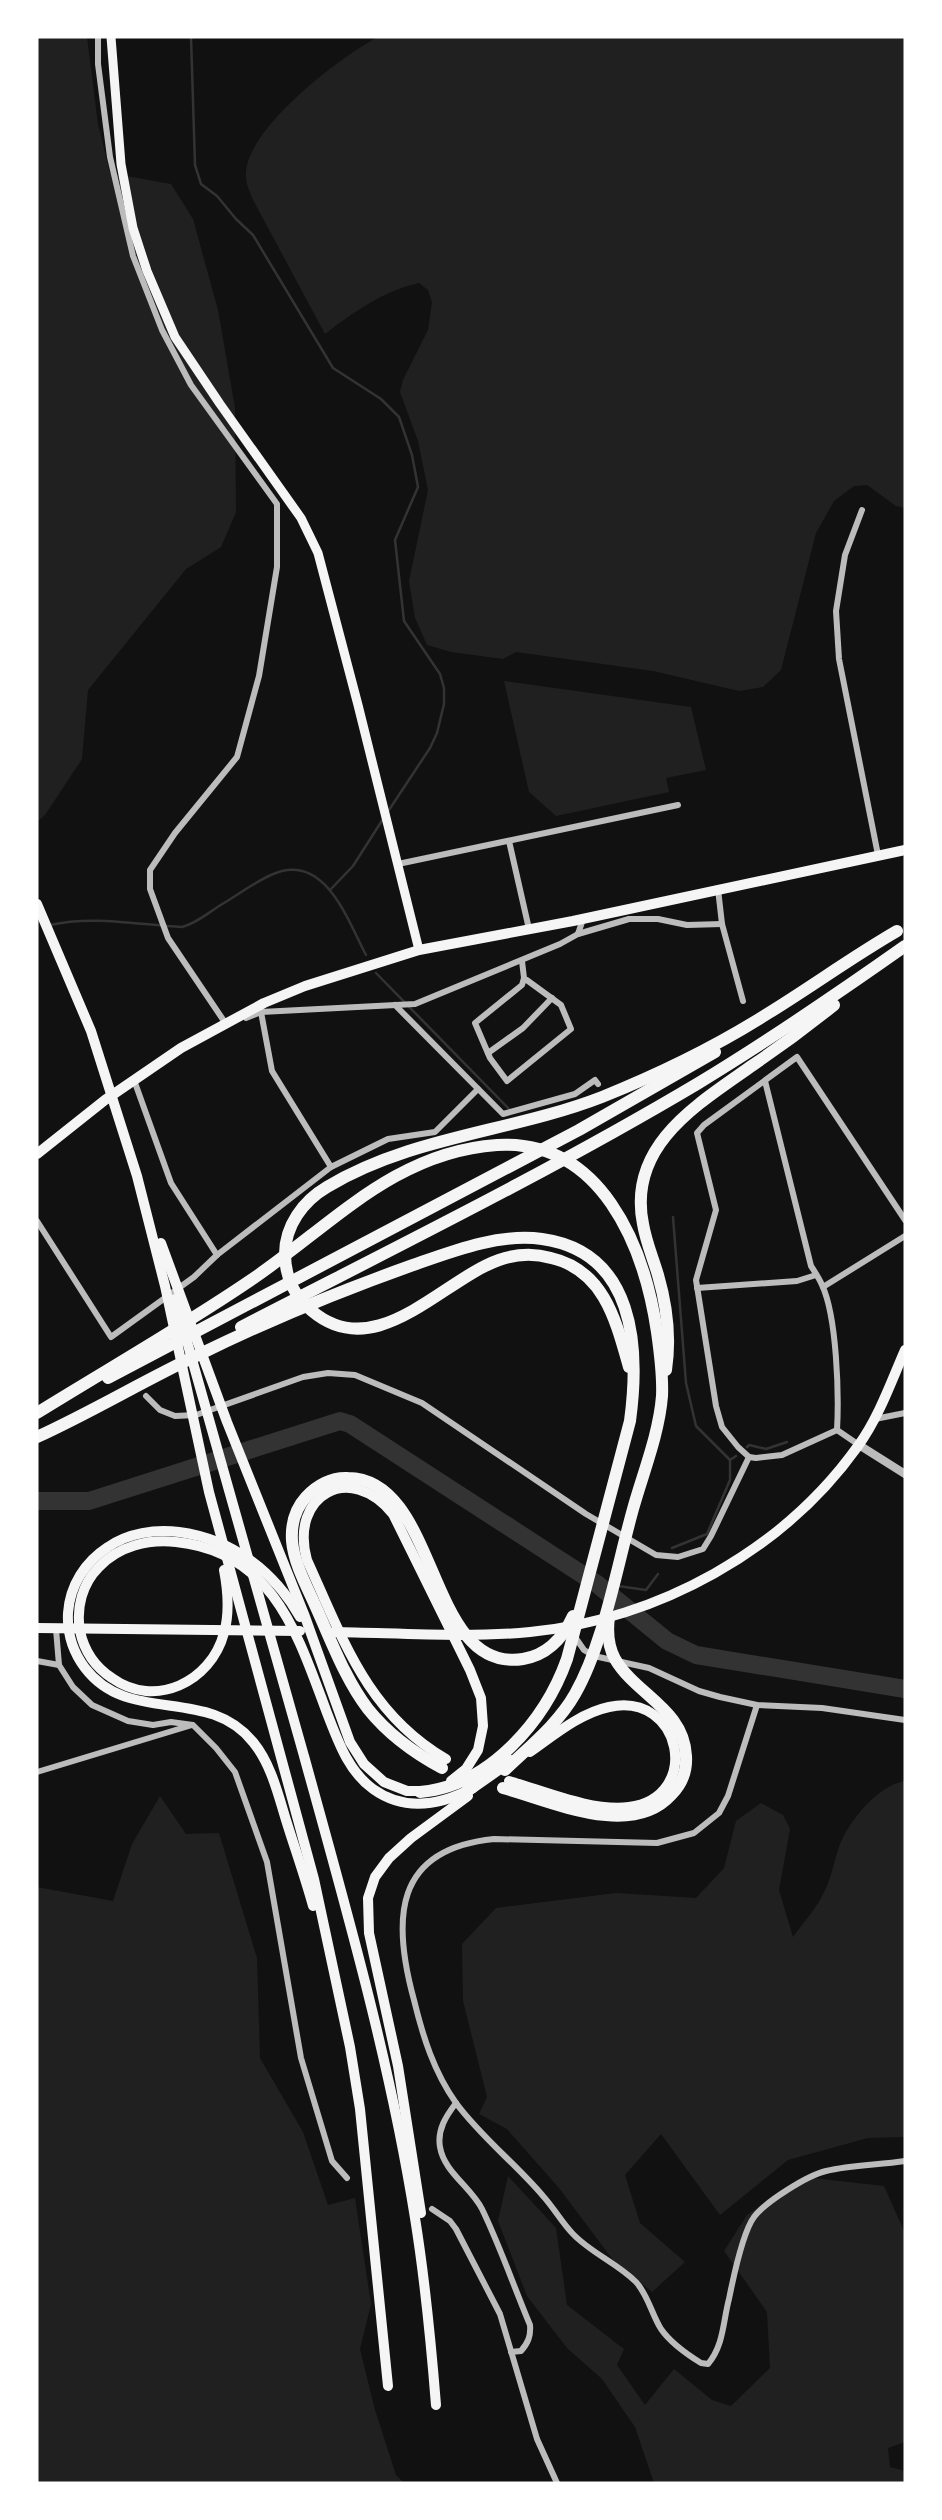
<svg xmlns="http://www.w3.org/2000/svg" width="942" height="2520" font-family="Rubik,sans-serif">
<style>
.green{fill:#202020}
.lines{fill:none;stroke-linecap:round;stroke-linejoin:round}
.stream{stroke:#333;stroke-width:2.5}
.river{stroke:#333;stroke-width:18}
.minor{stroke:#bcbcbc;stroke-width:6}
.tertiary{stroke:#bcbcbc;stroke-width:8}
.secondary{stroke:#f5f5f5;stroke-width:9}
.trunk{stroke:#f5f5f5;stroke-width:10}
.motorway{stroke:#f5f5f5;stroke-width:12}
</style>
<rect width="100%" height="100%" fill="#111"/>
<g class="green">
<path d="M37 37H87L98 124 110 173 171 184 193 219 218 310 235 408 236 512 221 547 186 569 88 690 82 759 45 815 37 822Z"/>
<path d="M378 37H905V508L896 506 867 485 854 486 834 501 816 533 781 670 763 687 739 691 653 671 516 652 503 659 451 652 427 645 415 618 409 581 428 490 418 441 400 392 403 380 428 330 432 302 428 290 419 283C383 291 354 312 325 334L252 198C250 192 246 184 246 178 241 132 341 56 378 37Z"/>
<path d="M504 681 691 707 706 770 666 778 669 792 556 816 529 792Z"/>
<path d="M905 1781V2137L868 2138 788 2160 720 2215 661 2134 625 2175 640 2223 685 2262 652 2292 613 2260 559 2188 507 2129 479 2114 487 2097 463 2001 462 1944 496 1908 616 1893 696 1898 724 1868 736 1821 761 1803 783 1815 790 1829 779 1890 793 1937C803 1923 817 1908 824 1892 832 1877 834 1860 840 1844 851 1819 877 1786 905 1781Z"/>
<path d="M160 1796 186 1834 219 1833 257 1958 260 2058 303 2132 328 2205 355 2198 371 2304 360 2349 375 2410 396 2475 404 2483H37V1887L113 1901 132 1844Z"/>
<path d="M508 2176 556 2228 567 2305 624 2349 617 2365 645 2405 674 2369 712 2400 731 2406 770 2368 767 2312 724 2251 747 2215 804 2177 884 2186 905 2233V2442L888 2448 890 2467 905 2471V2483H654L635 2427 602 2379 567 2348 527 2296 498 2221Z"/>
</g>
<g class="lines">
<g class="stream">
<path d="M191 37 195 165 201 184 217 196 236 219 253 235 333 368 381 399 399 417 412 455 418 487 395 540 404 621 440 674 444 688V704L437 733 430 748 389 810"/>
<path d="M331 889 353 866 383 819"/>
<path d="M50 925C93 915 139 925 182 927 198 923 210 911 224 903 239 894 255 882 271 875 324 850 347 919 366 955"/>
<path d="M376 973 510 1110"/>
<path d="M747 1447 749 1445 766 1449 787 1442"/>
<path d="M730 1460 736 1456"/>
<path d="M672 1548 707 1534 730 1480V1460L696 1426 686 1383 673 1217"/>
<path d="M597 1584 608 1585"/>
<path d="M618 1586 646 1590 658 1574"/>
</g>
<path class="river" d="M37 1501H89L340 1421 350 1424 597 1584 667 1641 696 1655 905 1689"/>
<g class="minor">
<path d="M98 37V64L110 157 133 256 162 330 191 385 277 504V567L259 676 237 757 175 833 150 870V889L168 938 226 1024"/>
<path d="M862 510 845 555 836 611 839 659 878 855"/>
<path d="M509 841 529 929"/>
<path d="M398 864 678 805"/>
<path d="M718 889 722 924 743 1001"/>
<path d="M578 934 629 919H658L687 925 722 924"/>
<path d="M522 961 524 978 561 1005 571 1029 507 1081 490 1058 475 1023 522 985 524 978"/>
<path d="M395 1005 503 1114 575 1094 595 1080 598 1084"/>
<path d="M261 1012 272 1071 331 1167"/>
<path d="M246 1018 261 1012 415 1004 560 944 578 934 583 919"/>
<path d="M488 1053 523 1028 552 998"/>
<path d="M134 1080 171 1183 217 1255"/>
<path d="M765 1081 811 1266C815 1272 819 1278 822 1285 837 1317 839 1395 837 1430"/>
<path d="M37 1221 111 1337 194 1277 217 1255 331 1167 388 1139 435 1132 478 1089"/>
<path d="M823 1287 905 1236"/>
<path d="M697 1288 797 1281 816 1275"/>
<path d="M146 1396 160 1410 175 1416 196 1415 303 1377 328 1373 355 1375 422 1403 586 1514 656 1555 678 1557 703 1549 711 1536 749 1457"/>
<path d="M875 1419 905 1413"/>
<path d="M837 1430 782 1455 756 1458 749 1457 738 1447 722 1427 716 1406 696 1280 716 1210 697 1133 704 1125 797 1057 905 1220"/>
<path d="M837 1430 859 1445"/>
<path d="M56 1629 59 1665 73 1687 92 1705 128 1721 153 1725 171 1722 193 1725 216 1748 235 1772 267 1862 301 2058 332 2161 347 2178"/>
<path d="M575 1637 584 1650 594 1656 649 1668 699 1691 720 1697 757 1705 822 1708 905 1720"/>
<path d="M37 1661 59 1665"/>
<path d="M757 1705 728 1796 719 1813 694 1833 657 1843 494 1839C393 1849 392 1920 414 2000 423 2037 434 2072 456 2103 481 2137 516 2164 543 2196 554 2208 562 2223 573 2234 591 2253 617 2263 636 2282 648 2295 652 2315 661 2329 670 2342 688 2355 701 2363L708 2364C724 2345 723 2321 729 2299 733 2279 743 2232 754 2217 765 2202 808 2175 826 2171 851 2165 879 2165 905 2161"/>
<path d="M37 1772 192 1725"/>
<path d="M456 2103C446 2116 437 2130 440 2147 444 2172 471 2187 482 2209 500 2246 514 2287 530 2325 531 2336 528 2343 521 2351L511 2352"/>
<path d="M432 2209 450 2221 456 2229 500 2314 537 2439 557 2483"/>
</g>
<path class="tertiary" d="M859 1445 905 1474"/>
<path class="secondary" d="M111 37 121 164 133 228 147 271 175 337 220 404 301 518 318 553 358 705 419 950"/>
<g class="trunk">
<path d="M37 904 91 1031 137 1176 165 1286 209 1492 314 1879 350 2047 360 2109 388 2386"/>
<path d="M37 1154 105 1100 181 1048 264 1003 305 986 419 950 573 921 905 850"/>
<path d="M161 1243 227 1422 304 1614 350 1742 364 1764 384 1782 407 1791H427"/>
<path d="M175 1299C218 1452 261 1604 304 1756 346 1908 390 2061 415 2218 425 2280 431 2342 436 2405"/>
<path d="M224 1570C228 1591 230 1612 224 1633 211 1682 155 1709 112 1678 95 1667 84 1650 80 1631 76 1608 82 1584 99 1567 119 1546 148 1539 176 1542 274 1552 298 1636 327 1713 338 1741 348 1771 373 1789 405 1812 441 1805 473 1788"/>
<path d="M300 1617C274 1571 232 1539 179 1532 155 1529 128 1533 108 1547 85 1562 70 1585 68 1613 67 1632 73 1652 85 1668 129 1726 207 1685 253 1742 271 1764 278 1794 286 1820 295 1849 305 1877 313 1906"/>
<path d="M37 1628 300 1631"/>
<path d="M334 1632C398 1633 466 1638 530 1632 659 1619 783 1551 858 1446 879 1417 891 1382 905 1350"/>
<path d="M446 1759C367 1713 343 1639 307 1560 289 1495 350 1461 393 1514L470 1670 481 1698 483 1726 478 1750 466 1769 451 1781"/>
<path d="M509 1781C544 1791 593 1812 629 1807 703 1797 682 1691 609 1707 580 1713 553 1736 530 1752"/>
<path d="M421 2213 398 2066 369 1933 368 1898 375 1877 389 1858 411 1838 468 1796"/>
</g>
<g class="motorway">
<path d="M241 1327C394 1248 549 1172 697 1084 768 1041 837 994 905 946"/>
<path d="M629 1367C616 1321 604 1270 551 1258 534 1253 516 1254 499 1260 442 1280 376 1365 312 1311 295 1297 285 1277 285 1254 285 1226 303 1201 327 1187 412 1136 512 1132 602 1097 659 1074 715 1047 767 1014 811 987 852 957 897 931"/>
<path d="M666 1370C671 1337 667 1306 658 1275 653 1258 646 1242 643 1224 627 1145 698 1104 753 1065 781 1046 808 1026 834 1005"/>
<path d="M108 1378 579 1130 715 1052"/>
<path d="M37 1413C108 1369 182 1327 251 1280 331 1226 394 1152 497 1145 601 1139 644 1245 657 1332 660 1353 663 1375 662 1396 659 1434 643 1473 633 1509 617 1566 604 1643 575 1694 558 1724 530 1746 505 1770"/>
<path d="M37 1437C92 1412 143 1381 198 1355 267 1321 340 1291 413 1265 453 1251 499 1233 542 1239 635 1252 640 1347 630 1421L567 1659C545 1721 489 1786 420 1792"/>
<path d="M442 1768C414 1753 388 1734 368 1709 345 1679 331 1640 315 1605 306 1585 294 1563 292 1541 291 1525 295 1509 306 1497 317 1485 332 1477 348 1478 440 1479 426 1674 523 1659 547 1655 563 1638 573 1616"/>
<path d="M503 1788C551 1801 631 1839 671 1795 681 1785 687 1771 686 1756 684 1709 636 1695 615 1659 608 1646 607 1632 609 1617"/>
<path d="M467 1791 510 1761"/>
</g>
</g>
<rect width="942" height="2520" fill="none" stroke="#ffffff" stroke-width="77"/>
</svg>
